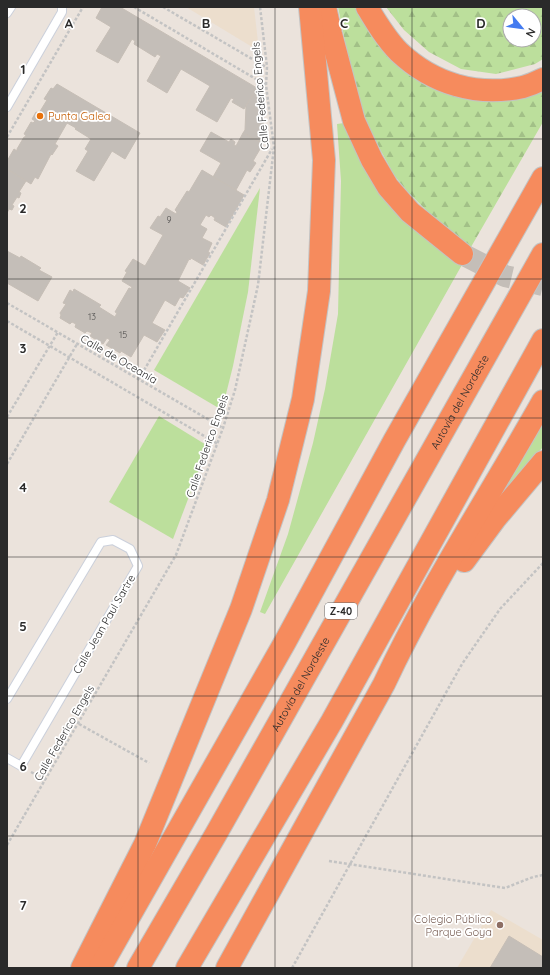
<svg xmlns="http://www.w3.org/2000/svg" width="550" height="975" font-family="Quicksand,sans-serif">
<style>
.education{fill:#ecdecd}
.grass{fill:#bcdf9c}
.forest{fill:url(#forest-firs);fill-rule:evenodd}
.building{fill:#c4beb8;stroke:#c6beb6}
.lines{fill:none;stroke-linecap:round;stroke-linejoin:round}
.motorway-tunnel{stroke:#c4beb8;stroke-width:22;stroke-dasharray:22 11;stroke-linecap:butt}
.service-casing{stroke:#cbd0db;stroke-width:10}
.motorway-casing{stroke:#c3c3c3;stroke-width:24}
.path{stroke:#c3c3c3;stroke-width:2.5;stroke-dasharray:3 2;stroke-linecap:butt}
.service{stroke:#fff;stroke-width:8}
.motorway{stroke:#f68b5d;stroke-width:22}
.grid{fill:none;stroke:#2a2a2a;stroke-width:1;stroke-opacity:0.55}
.food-dot{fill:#e8710a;stroke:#fff;stroke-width:1.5}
.education-dot{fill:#8d6e63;stroke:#fff;stroke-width:1.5}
.labels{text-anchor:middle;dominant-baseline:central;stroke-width:3.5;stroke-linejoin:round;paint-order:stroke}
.number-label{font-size:9px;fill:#504f4e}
.shield{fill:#fff;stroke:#6a6a6a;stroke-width:1}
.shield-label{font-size:10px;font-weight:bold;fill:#2a2a2a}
.street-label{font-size:11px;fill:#2a2a2a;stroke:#fff}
.food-label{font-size:11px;fill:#c56008;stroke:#fff;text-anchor:start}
.education-label{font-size:11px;fill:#785e54;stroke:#fff;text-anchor:end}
.grid-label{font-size:13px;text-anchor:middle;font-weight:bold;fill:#2a2a2a;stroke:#fff;stroke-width:3.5;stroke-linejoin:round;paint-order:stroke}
</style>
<defs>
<pattern id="forest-firs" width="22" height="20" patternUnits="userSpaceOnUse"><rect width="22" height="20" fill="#bcdf9c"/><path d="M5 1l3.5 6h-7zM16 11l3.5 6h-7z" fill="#a2c087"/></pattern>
</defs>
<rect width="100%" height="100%" fill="#ebe3dc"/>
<g class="education">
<path d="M186 7H254L259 51Z"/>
<path d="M491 910 543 940V968H457Z"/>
</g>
<g class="grass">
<path d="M344 123 463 263 265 614 260 612 288 534 313 443 325 389 338 314 341 181 337 124Z"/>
<path d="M260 188 248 292 233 366 222 410 154 370Z"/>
<path d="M159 416 208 446 173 539 109 502Z"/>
<path d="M543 419V447L497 500Z"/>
</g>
<g class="forest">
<path d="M338 7H356L414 73 543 87V122L471 247 431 215 406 190 394 175 369 129 360 106 353 81Z"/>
<path d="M386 7H543V59L535 64 496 74 461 69 429 52 404 30ZM510 16H534V40H510Z"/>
</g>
<g class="building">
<path d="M102 7H120L257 88 244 109 232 102 234 99 231 98 217 122 196 110 210 86 181 69 167 93 147 81 161 56 157 54 155 57 134 44 135 41 132 39 118 63 96 51 111 27 96 18Z"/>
<path d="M57 84 140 133 125 159 112 151 94 181 76 171 88 151 85 149 91 139 75 129 76 128 67 123 55 144 58 146 52 155 51 154 38 179 35 177 31 184 7 169V161L14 149 17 151V149L24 137H25L26 135 24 134 31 122 33 123 35 121 32 119 36 112 39 113 47 100 44 99 51 88 53 89Z"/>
<path d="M257 88 264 91 263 144 243 133 245 130 246 106Z"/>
<path d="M211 132 229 142 231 139 235 142 234 145 236 146 243 133 263 144 253 161 256 163 250 172 247 170 236 190 213 177 221 163 200 151Z"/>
<path d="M7 169 26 181 19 192 21 193 19 198 17 197 12 205 14 206 12 210 9 209 7 213Z"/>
<path d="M202 170 244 195 226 227 214 220 215 218 211 215 209 217 206 215 200 225 207 229 202 238 212 243 208 252 210 253 203 265 191 258 190 260 189 259 178 281 190 288 183 298 180 297 175 306 165 300 152 323 165 330 157 342 144 335 131 357 121 351 120 353 106 345 110 340 107 338 103 344 90 336 92 333 87 331 85 333 75 327 76 324 72 322 70 324 60 318 61 315 60 313 66 304 63 303 70 290 73 292 74 289 101 305 99 307 115 317 117 313 115 312 129 288 131 289 132 287 122 281 127 272 125 271 133 259 145 266 163 235 150 228 158 216 160 217 166 208 176 214 177 212 175 210 187 191 189 192Z"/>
<path d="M7 251 20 258 21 256 41 268 39 270 52 277 38 301 7 283Z"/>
<path d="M509 936 543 957V968H490Z"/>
</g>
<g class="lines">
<path class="motorway-tunnel" d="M462 254 505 276 543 285"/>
<defs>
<g id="service">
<path d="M7 13 11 7"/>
<path d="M7 107 62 12V7"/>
<path d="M7 699 101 542 113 540 130 549 138 566 21 766 7 758"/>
</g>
<g id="motorway">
<path d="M325 7 331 34 354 121 372 160 388 187 410 212 462 254"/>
<path d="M367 7C376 22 386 39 399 52 433 84 477 97 523 87 530 85 537 82 543 79"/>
<path d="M464 561 495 519 543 462"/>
<path d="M82 968 145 844 241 609 278 500 303 399 319 291 324 160 310 7"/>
<path d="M100 968 285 642 394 441 543 178"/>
<path id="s1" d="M138 968 216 834 543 254"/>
<path d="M187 968 332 721 543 340"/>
<path d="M227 968 384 684C430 586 490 495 543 401"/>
</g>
</defs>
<use href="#service" class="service-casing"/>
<use href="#motorway" class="motorway-casing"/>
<g class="path">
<path d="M134 7 266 85"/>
<path d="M163 7 266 67"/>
<path d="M7 137 83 7"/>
<path d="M7 303 223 428"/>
<path d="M7 321 218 444"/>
<path d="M139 379 272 149"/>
<path d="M7 417 58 332"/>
<path d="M7 464 77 344"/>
<path d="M79 724 149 763"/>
<path d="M31 772 46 780"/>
<path d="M7 845 176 555 223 428 235 390 258 285 274 147 266 85 267 67 260 7"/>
<path d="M329 861 505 888 533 877 543 875"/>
<path d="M292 968 462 664 500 609 543 563"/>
</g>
<use href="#service" class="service"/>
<use href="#motorway" class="motorway"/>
</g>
<path class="grid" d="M138 7V968M275 7V968M412 7V968M7 139H543M7 279H543M7 418H543M7 557H543M7 696H543M7 836H543"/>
<circle class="food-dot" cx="40" cy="116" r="4"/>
<circle class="education-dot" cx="500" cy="925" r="4"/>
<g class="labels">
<g class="number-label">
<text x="169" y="219">9</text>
<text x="92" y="316">13</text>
<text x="123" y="334">15</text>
</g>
<rect class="shield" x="325" y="603" width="32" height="16" rx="3"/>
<g class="shield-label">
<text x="341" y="611">Z-40</text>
</g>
<g class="street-label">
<text transform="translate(260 96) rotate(-95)">Calle Federico Engels</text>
<text transform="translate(119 359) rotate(30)">Calle de Oceanía</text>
<text stroke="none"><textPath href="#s1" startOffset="651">Autovía del Nordeste</textPath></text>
<text transform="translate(207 446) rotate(-71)">Calle Federico Engels</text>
<text transform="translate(104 624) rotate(-60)">Calle Jean Paul Sartre</text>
<text stroke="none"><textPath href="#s1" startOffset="327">Autovía del Nordeste</textPath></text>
<text transform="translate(64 733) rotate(-60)">Calle Federico Engels</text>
</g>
<g class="food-label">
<text x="48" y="116">Punta Galea</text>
</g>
<g class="education-label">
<text x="492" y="919">Colegio Público<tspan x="492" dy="13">Parque Goya</tspan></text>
</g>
</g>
<g class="grid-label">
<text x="69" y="28">A</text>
<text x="206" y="28">B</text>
<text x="344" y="28">C</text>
<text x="481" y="28">D</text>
<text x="23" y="74">1</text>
<text x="23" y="213">2</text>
<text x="23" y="353">3</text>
<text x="23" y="492">4</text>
<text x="23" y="631">5</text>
<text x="23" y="771">6</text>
<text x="23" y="910">7</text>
</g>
<rect width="550" height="975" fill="none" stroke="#2a2a2a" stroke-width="16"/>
<g transform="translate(522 28) rotate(119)"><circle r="19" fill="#ffffff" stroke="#aaaaaa"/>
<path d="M0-3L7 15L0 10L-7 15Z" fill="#447bf0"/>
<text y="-6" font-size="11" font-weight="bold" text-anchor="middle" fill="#2a2a2a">N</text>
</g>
</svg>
